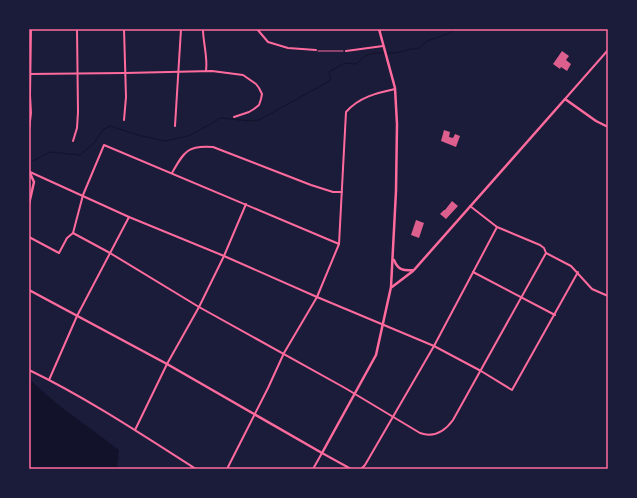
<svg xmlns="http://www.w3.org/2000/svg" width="637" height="498" font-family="Georgia,serif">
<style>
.water{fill:#12122b}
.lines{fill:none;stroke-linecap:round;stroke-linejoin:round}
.stream{stroke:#12122b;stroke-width:1}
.building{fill:#dd5f8e}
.path{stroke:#ff6b9d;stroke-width:1}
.service{stroke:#ff6b9d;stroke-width:1}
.minor{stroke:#ff6b9d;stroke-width:2}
.tertiary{stroke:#ff6b9d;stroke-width:2.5}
.neatline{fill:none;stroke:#ff6b9d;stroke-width:1.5}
</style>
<rect width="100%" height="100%" fill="#1b1b3a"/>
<path class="water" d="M29 379 56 403 119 450 117 469H29Z"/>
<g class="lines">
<path class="stream" d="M29 163 50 152 80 155 94 143 103 130 110 126 138 135 165 141 188 136 211 124 220 118 250 121 259 120 331 80 329 74 330 71 345 63 356 64 365 56 374 53H396L411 49H418L427 41 450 33 454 29"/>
</g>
<g class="building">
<path d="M562 51 569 56 566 60 571 64 567 71 561 67 560 69 553 64Z"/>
<path d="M444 130 450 132 449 137 453 138 455 134 460 136 456 147 441 141Z"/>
<path d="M452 201 458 206 446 219 440 214 444 210H445Z"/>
<path d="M416 220 424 223 419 238 411 235Z"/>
</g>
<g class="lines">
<path class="path" d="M318 51H343"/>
<path class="service" d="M381 30 386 29"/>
<g class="minor">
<path d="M203 29C203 43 208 57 206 71"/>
<path d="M257 29 268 42 288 48 316 50"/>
<path d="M346 51 383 46"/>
<path d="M29 74 125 73 212 71 243 75 256 84 259 88 262 94 261 99 259 105 254 109 249 112 234 117"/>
<path d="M565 99 608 50"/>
<path d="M124 120 126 97 124 29"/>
<path d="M175 126 181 29"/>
<path d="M29 130 31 113 30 95 31 29"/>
<path d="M73 141 77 128 78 112 77 29"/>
<path d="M30 172 129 217 224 256 317 297 434 346 481 371 512 390 578 272"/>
<path d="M172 173C184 152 187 145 213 147L311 185 333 192H342"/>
<path d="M470 206 497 227 540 245 544 248 546 253 571 266 592 289 608 296"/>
<path d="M73 233 110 253 199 307 345 388 420 433C434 438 445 431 453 420L546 253"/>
<path d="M29 237 59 253 67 238 73 233 83 195 104 145 339 244"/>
<path d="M473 272 555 315"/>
<path d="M29 370C87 398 141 434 196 469"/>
<path d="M49 380 77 316 129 217"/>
<path d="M135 430 167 364 199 307 224 256 246 204"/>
<path d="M227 469 268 388 284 353 317 297 339 244 346 112C359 97 377 93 395 89"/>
<path d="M313 469 322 453 351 469"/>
<path d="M361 469 365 465 434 346 497 227"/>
</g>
<g class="tertiary">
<path d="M29 171 34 182 29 204"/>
<path d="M394 260C398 270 403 271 414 270L565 99 596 121 608 127"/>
<path d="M392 287 413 271"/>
<path d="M29 290 167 364 322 453 376 355 391 287 396 191 397 124 395 88 379 29"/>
</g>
</g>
<rect width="637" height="498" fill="none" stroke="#1b1b3a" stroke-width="60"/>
<rect x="30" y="30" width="577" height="438" class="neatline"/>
</svg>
